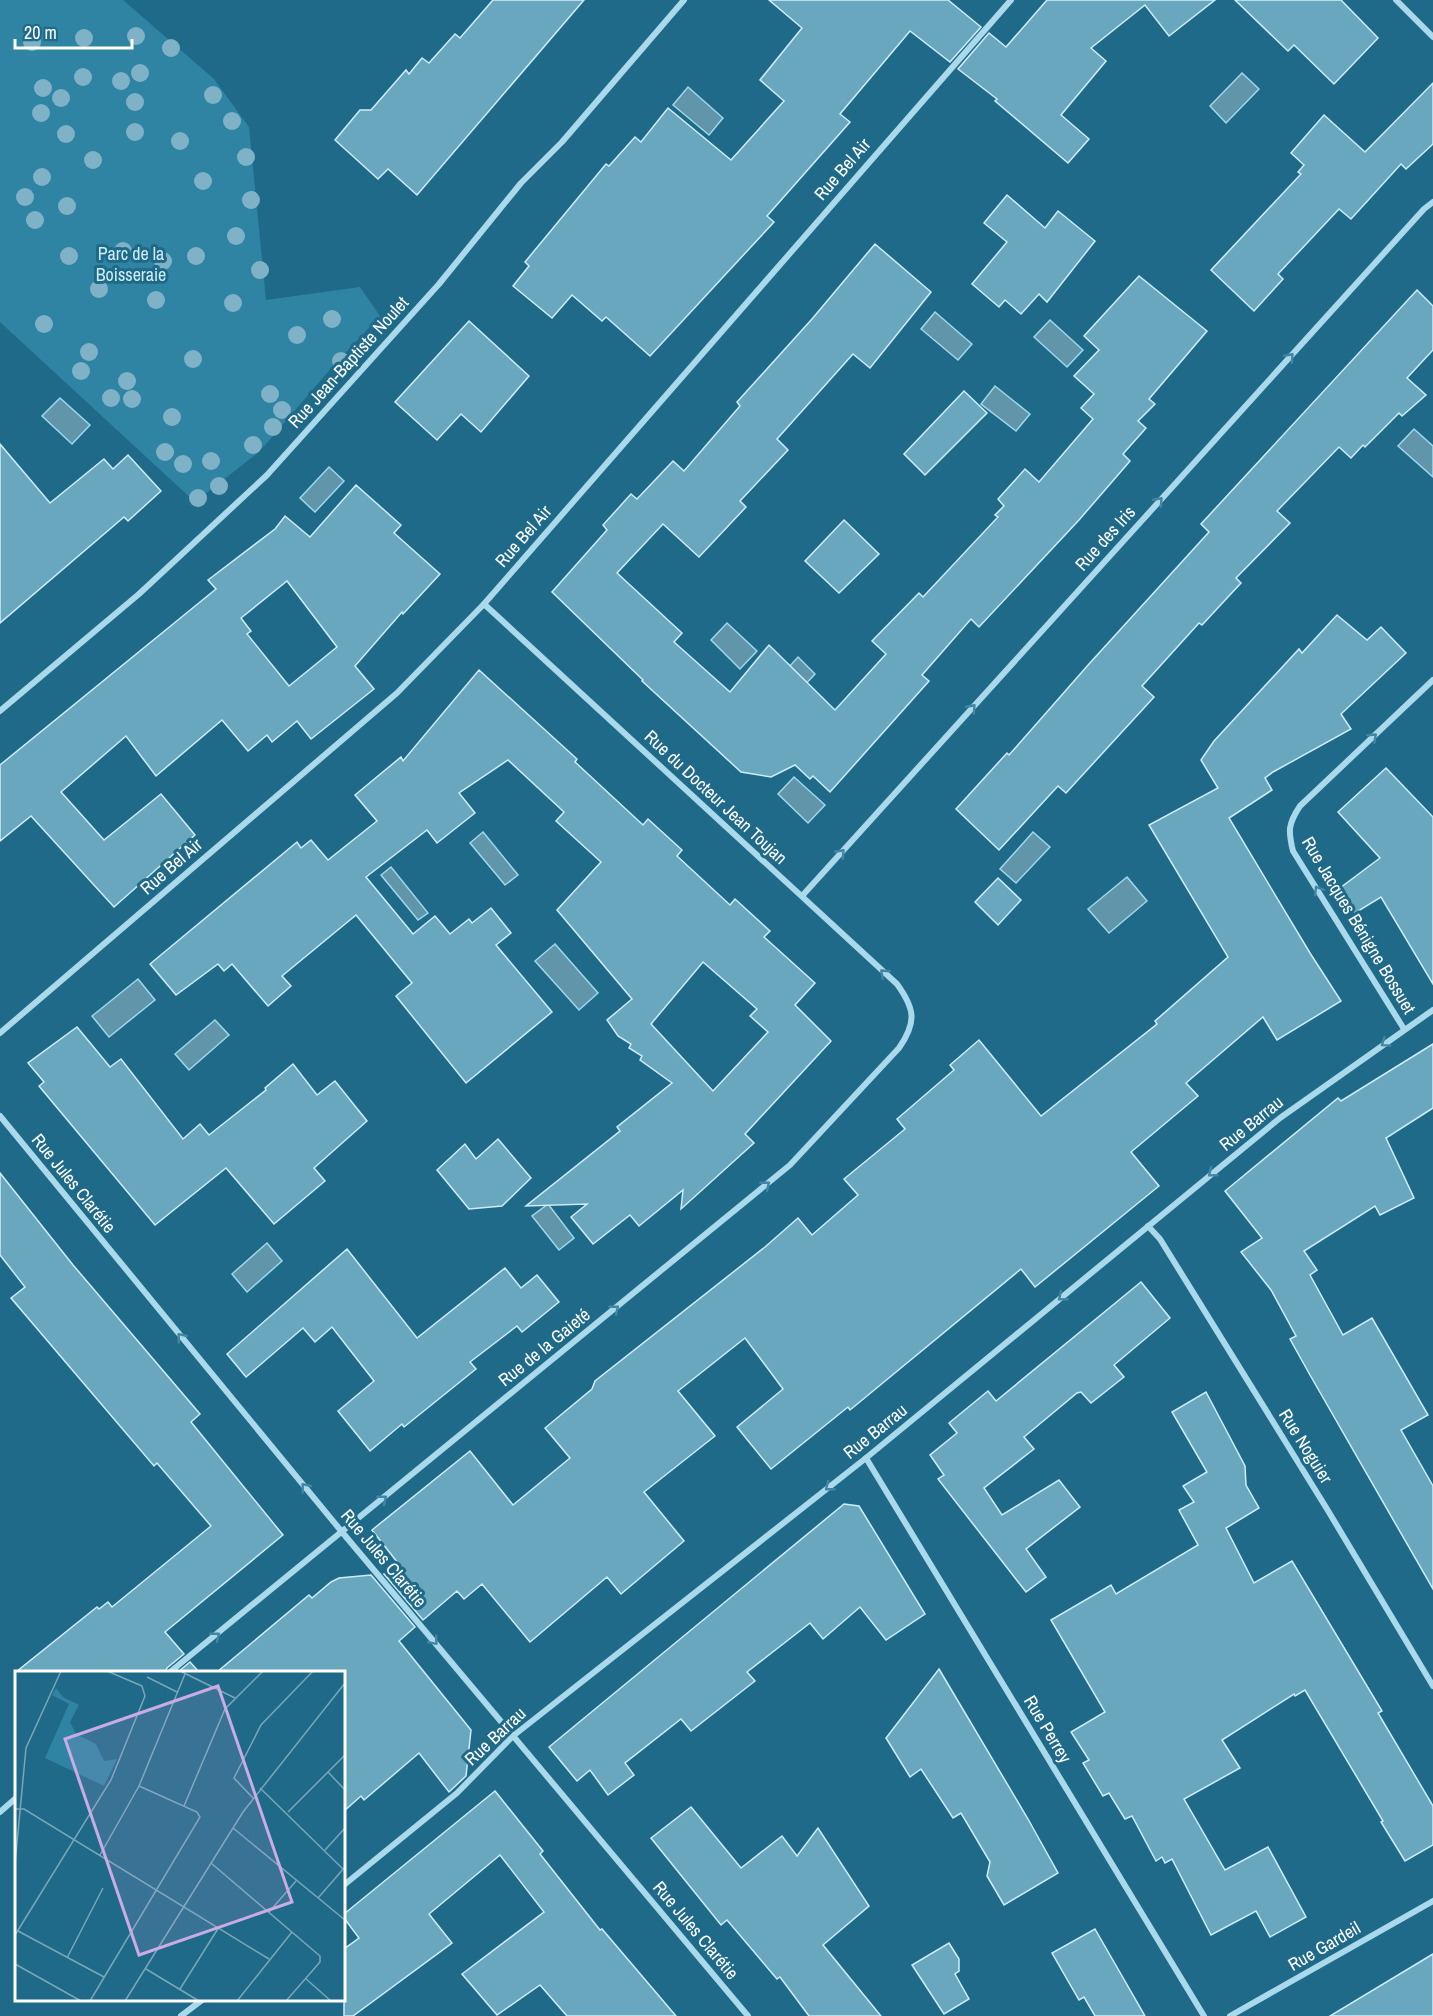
<svg xmlns="http://www.w3.org/2000/svg" width="1433" height="2016" font-family="'Archivo Narrow',sans-serif">
<style>
.green{fill:#2f84a4}
.water{fill:#6195a9;stroke:#9dd8ec;stroke-width:1.5}
.building{fill:#69a7bf;stroke:#ceedf8;stroke-width:1.5;fill-rule:evenodd}
.lines{fill:none;stroke-linecap:round;stroke-linejoin:round}
.street{stroke:#a9d9eb;stroke-width:6}
.tree{fill:#7fb2c6}
.oneway{stroke:#4286a1}
.labels{text-anchor:middle;dominant-baseline:central;stroke-width:6;stroke-linejoin:round;paint-order:stroke}
.street-label{font-size:18px;fill:#fff;stroke:#1f6a88}
.park-label{font-size:18px;fill:#ceedf8;stroke:#1f6a88}
.inset-road{fill:none;stroke:#79a6b8;stroke-width:1.5}
.view{fill:#caabe5;fill-opacity:0.15;stroke:#caabe5;stroke-width:3}
.inset-edge{fill:none;stroke:#fff;stroke-width:3}
</style>
<rect width="100%" height="100%" fill="#1f6a88"/>
<path class="green" d="M0 0H123L214 79 249 127 266 300 360 287 380 316 334 365 259 452 195 502 0 322Z"/>
<g class="water">
<path d="M1242 73 1259 89 1226 123 1210 106Z"/>
<path d="M688 87 723 118 709 135 673 105Z"/>
<path d="M935 312 972 344 958 360 921 329Z"/>
<path d="M1050 320 1083 350 1067 367 1034 337Z"/>
<path d="M995 386 1030 414 1016 431 981 404Z"/>
<path d="M60 398 90 425 72 444 42 416Z"/>
<path d="M1414 429 1433 446V477L1398 446Z"/>
<path d="M329 467 344 481 315 512 300 498Z"/>
<path d="M727 623 757 651 740 669 711 640Z"/>
<path d="M798 657 815 674 787 704 770 688Z"/>
<path d="M794 777 825 805 808 823 778 794Z"/>
<path d="M483 832 518 875 505 885 470 843Z"/>
<path d="M1033 832 1050 847 1016 883 1000 869Z"/>
<path d="M391 867 428 913 418 920 381 875Z"/>
<path d="M1127 877 1147 901 1109 933 1088 909Z"/>
<path d="M555 944 598 993 579 1010 535 961Z"/>
<path d="M138 979 155 1000 109 1037 92 1016Z"/>
<path d="M215 1020 229 1035 189 1070 175 1054Z"/>
<path d="M548 1204 574 1238 559 1250 532 1216Z"/>
<path d="M267 1243 282 1261 247 1292 232 1274Z"/>
</g>
<g class="building">
<path d="M493 0H584L417 195 388 169 378 179 335 140 360 110H371L406 70 409 74 422 58 429 63 455 34 460 38Z"/>
<path d="M769 0H948L981 27 950 62 910 31 840 114 850 122 767 216 774 222 650 356 606 317 602 321 572 295 552 318 513 286 529 266 525 262 606 164 609 166 635 137 641 142 668 108 731 160 784 101 760 80 802 28Z"/>
<path d="M1047 0H1215L1169 36 1145 5 1091 48 1106 61 1061 115 1089 139 1068 163 995 101 997 99 958 69 989 33 1006 47Z"/>
<path d="M1235 0H1341L1378 38 1334 84 1294 45 1288 51Z"/>
<path d="M1433 83V144L1406 169 1401 164 1351 219 1339 209 1278 274 1283 279 1254 311 1211 270 1301 174 1298 172 1304 165 1291 153 1324 115 1365 152Z"/>
<path d="M1007 195 1045 228 1058 211 1095 241 1047 302 1039 294 1021 314 1005 300 999 307 972 284 1007 242 984 223Z"/>
<path d="M875 244 931 292 870 368 853 354 777 439 788 450 740 501 746 507 699 557 663 524 617 573 682 633 674 642 730 692 769 645 835 710 886 654 872 641 919 593 923 597 998 517 995 515 1004 506 998 499 1025 469 1039 482 1093 419 1081 408 1094 394 1074 376 1099 350 1084 336 1139 276 1207 331 1149 399 1155 404 1138 421 1146 428 1123 454 1130 461 1079 520 979 627 971 619 922 675 929 681 830 792 813 776 810 779 795 765 771 777 741 772 642 681 643 680 552 592 607 530 603 525 631 494 637 499 673 461 684 471 740 406 737 402 812 319Z"/>
<path d="M1417 290 1433 306V350L1407 378 1426 395 1402 416 1399 413 1365 447 1363 445 1351 458 1339 447 1277 511 1290 523 1236 578 1241 583 1202 625 1199 623 1142 686 1154 697 1066 793 1058 786 999 850 956 809 1007 753 1009 755 1089 664 1209 532 1201 524Z"/>
<path d="M469 321 529 376 481 432 461 414 437 440 395 402Z"/>
<path d="M964 391 987 413 925 475 904 454Z"/>
<path d="M0 444 50 503 104 459 113 469 128 455 161 491 128 521 124 517 0 623Z"/>
<path d="M356 485 401 525 394 533 440 574 403 614 402 612 355 666 374 689 311 739 297 721 272 742 267 735 248 751 222 720 156 776 126 736 61 792 104 840 161 794 195 835 114 907 31 816 0 841V765L216 589 208 580 275 529 285 516 310 537ZM287 581 337 647 289 686 247 634 251 631 241 618Z"/>
<path d="M844 520 879 554 839 593 805 561Z"/>
<path d="M1337 615 1367 640 1381 627 1406 653 1341 714 1351 729 1273 772 1265 778 1272 790 1229 818 1310 953 1341 1001 1277 1040 1263 1017 1186 1083 1198 1096 1131 1152 1159 1186 1035 1287 1021 1269 850 1410 848 1407 771 1469 737 1427 783 1389 745 1338 678 1391 715 1436 644 1492 684 1541 621 1594 607 1577 530 1642 482 1584 464 1599 457 1591 423 1620 384 1574 405 1572 372 1530 470 1451 513 1505 570 1458 545 1428 592 1389 595 1381 765 1247 798 1218 812 1235 858 1195 844 1179 905 1129 897 1119 954 1070 950 1065 979 1040 1041 1116 1157 1024 1155 1021 1228 957 1149 825 1218 788 1201 760 1214 741 1299 649 1302 653Z"/>
<path d="M479 670 577 759 575 762 643 825 648 819 682 850 677 856 730 905 735 899 770 931 764 937 815 983 795 1005 831 1041 745 1134 754 1143 681 1209 683 1190 639 1226 630 1215 593 1244 571 1217 587 1204 526 1206 620 1131 617 1127 672 1083 640 1060 642 1056 629 1048 631 1044 618 1036 607 1020 632 999 557 910 601 862 556 821 564 812 508 760 459 793 475 813 437 843 427 830 366 877 413 934 435 916 450 934 469 919 472 923 491 908 511 933 496 945 552 1012 466 1083 396 996 412 983 356 915 282 976 291 986 268 1006 232 964 224 971 218 964 176 995 150 964 297 842 301 848 311 840 328 860 377 821 355 795 401 757 403 761ZM703 962 757 1009 750 1016 768 1032 713 1091 651 1024Z"/>
<path d="M1386 768 1433 817V984L1381 897 1355 913 1340 888 1380 858 1338 812Z"/>
<path d="M998 878 1021 900 998 925 975 902Z"/>
<path d="M77 1027 110 1067 121 1059 183 1139 200 1124 209 1135 266 1090 265 1088 293 1064 317 1095 335 1081 367 1121 314 1168 325 1181 274 1224 226 1168 155 1225 39 1086 44 1082 28 1063Z"/>
<path d="M1433 1044V1108L1386 1138 1414 1198 1380 1215 1375 1206 1304 1251 1317 1270 1310 1275 1343 1335 1372 1318 1428 1415 1401 1430 1433 1486V1589L1310 1375 1290 1339 1296 1336 1271 1290 1241 1252 1262 1238 1225 1191 1338 1098 1341 1101Z"/>
<path d="M498 1139 531 1178 502 1206 469 1209 437 1170 465 1144 476 1159Z"/>
<path d="M0 1173 73 1265 200 1414 191 1422 283 1535 165 1632 184 1654 167 1668 165 1672H16L97 1607 99 1609 108 1602 112 1607 211 1526 157 1463 154 1466 11 1298 25 1287 0 1255Z"/>
<path d="M347 1249 417 1338 505 1268 521 1288 537 1275 559 1302 522 1332 517 1326 470 1362 476 1369 404 1427 402 1424 370 1451 338 1411 374 1381 332 1327 315 1342 303 1328 246 1377 227 1354Z"/>
<path d="M1141 1282 1170 1318 1114 1365 1124 1377 1091 1403 1081 1392 1077 1393 1024 1437 1034 1449 984 1488 1002 1515 1059 1480 1080 1507 1026 1549 1046 1577 1026 1592 938 1479 944 1475 930 1455 957 1433 949 1423 988 1391 996 1401Z"/>
<path d="M1206 1392 1245 1466 1246 1485 1259 1508 1226 1528 1254 1583 1292 1561 1382 1711 1378 1713 1433 1806V1845L1405 1861 1381 1822 1383 1821 1305 1690 1295 1696 1294 1694 1222 1740 1240 1768 1184 1799 1225 1870 1268 1847 1306 1917 1270 1937 1256 1911 1211 1935 1172 1859 1165 1863 1162 1857 1156 1861 1132 1816 1125 1819 1109 1793 1103 1796 1083 1763 1089 1760 1071 1732 1105 1712 1051 1620 1111 1585 1116 1594 1198 1545 1179 1510 1194 1502 1183 1486 1207 1472 1172 1412Z"/>
<path d="M844 1504 859 1506 925 1614 886 1640 860 1607 823 1639 810 1623 747 1672 755 1681 691 1731 681 1719 625 1763 634 1775 608 1795 590 1770 577 1781 549 1747Z"/>
<path d="M371 1575 415 1627 399 1641 471 1730 466 1776 449 1792 419 1753 364 1800 361 1796 344 1811V1672H217L309 1595 312 1598 331 1582 339 1578Z"/>
<path d="M190 1662 199 1672H178Z"/>
<path d="M939 1669 1028 1819 1058 1873 1004 1905 987 1876 990 1862 961 1813 953 1818 921 1769 910 1777 886 1738Z"/>
<path d="M495 1791 543 1851 540 1854 600 1930 602 1929 676 2016H567L540 1985 497 2015 462 1974 544 1912 500 1855 429 1914 452 1943 353 2016H344V1949L359 1938 344 1918V1914Z"/>
<path d="M691 1807 741 1868 782 1836 797 1856 818 1828 869 1906 823 1945 881 2016H809L780 1977 777 1979 727 1920 721 1925 651 1838Z"/>
<path d="M1095 1929 1145 2016H1095L1084 1997 1079 2000 1052 1953Z"/>
<path d="M949 1943 959 1959V1971L955 1974 969 1999 944 2014 912 1965Z"/>
<path d="M1433 1954V2016H1330Z"/>
</g>
<g class="lines">
<g class="street">
<path d="M1396 0 1433 37"/>
<path d="M0 711 139 594 267 475 439 284 521 183 562 142 684 0"/>
<path d="M802 896 1424 209 1433 202"/>
<path d="M1404 1029 1293 851C1288 831 1288 824 1300 806L1433 680"/>
<path d="M0 1033 397 693 484 604 1011 0"/>
<path d="M0 1116 342 1532 748 2016"/>
<path d="M1148 1226 1160 1239 1327 1509 1433 1686"/>
<path d="M866 1458 1204 2016"/>
<path d="M170 1672 790 1165 899 1048C917 1022 915 1009 897 984L484 604"/>
<path d="M0 1812 16 1798"/>
<path d="M344 1885 457 1793 513 1736 866 1458 1280 1118 1433 1010"/>
<path d="M181 2016 202 2000"/>
<path d="M1230 2016 1433 1901"/>
</g>
</g>
<g class="tree">
<circle cx="136" cy="36" r="9"/>
<circle cx="84" cy="38" r="9"/>
<circle cx="32" cy="42" r="9"/>
<circle cx="171" cy="48" r="9"/>
<circle cx="140" cy="73" r="9"/>
<circle cx="83" cy="77" r="9"/>
<circle cx="121" cy="81" r="9"/>
<circle cx="43" cy="88" r="9"/>
<circle cx="213" cy="95" r="9"/>
<circle cx="61" cy="98" r="9"/>
<circle cx="135" cy="102" r="9"/>
<circle cx="41" cy="113" r="9"/>
<circle cx="232" cy="121" r="9"/>
<circle cx="135" cy="132" r="9"/>
<circle cx="66" cy="134" r="9"/>
<circle cx="180" cy="141" r="9"/>
<circle cx="246" cy="157" r="9"/>
<circle cx="93" cy="160" r="9"/>
<circle cx="42" cy="177" r="9"/>
<circle cx="203" cy="181" r="9"/>
<circle cx="25" cy="197" r="9"/>
<circle cx="251" cy="200" r="9"/>
<circle cx="67" cy="206" r="9"/>
<circle cx="35" cy="220" r="9"/>
<circle cx="236" cy="236" r="9"/>
<circle cx="123" cy="251" r="9"/>
<circle cx="69" cy="256" r="9"/>
<circle cx="196" cy="256" r="9"/>
<circle cx="163" cy="261" r="9"/>
<circle cx="260" cy="270" r="9"/>
<circle cx="99" cy="289" r="9"/>
<circle cx="156" cy="300" r="9"/>
<circle cx="233" cy="303" r="9"/>
<circle cx="332" cy="319" r="9"/>
<circle cx="44" cy="324" r="9"/>
<circle cx="297" cy="335" r="9"/>
<circle cx="89" cy="352" r="9"/>
<circle cx="193" cy="359" r="9"/>
<circle cx="341" cy="361" r="9"/>
<circle cx="81" cy="371" r="9"/>
<circle cx="127" cy="381" r="9"/>
<circle cx="270" cy="394" r="9"/>
<circle cx="111" cy="398" r="9"/>
<circle cx="132" cy="399" r="9"/>
<circle cx="282" cy="410" r="9"/>
<circle cx="172" cy="417" r="9"/>
<circle cx="273" cy="427" r="9"/>
<circle cx="253" cy="445" r="9"/>
<circle cx="165" cy="452" r="9"/>
<circle cx="211" cy="461" r="9"/>
<circle cx="183" cy="464" r="9"/>
<circle cx="219" cy="486" r="9"/>
<circle cx="198" cy="498" r="9"/>
</g>
<defs><path id="oneway-chevron" d="M-2-3.5L2.5 0L-2 3.5" fill="none" stroke-width="1.6" stroke-linecap="round" stroke-linejoin="round" transform="scale(1.5)"/></defs>
<g class="oneway">
<use href="#oneway-chevron" transform="translate(1290 357) rotate(-48)"/>
<use href="#oneway-chevron" transform="translate(1159 501) rotate(-48)"/>
<use href="#oneway-chevron" transform="translate(972 708) rotate(-48)"/>
<use href="#oneway-chevron" transform="translate(1373 737) rotate(-43)"/>
<use href="#oneway-chevron" transform="translate(841 853) rotate(-48)"/>
<use href="#oneway-chevron" transform="translate(1318 890) rotate(-122)"/>
<use href="#oneway-chevron" transform="translate(884 973) rotate(-137)"/>
<use href="#oneway-chevron" transform="translate(1385 1043) rotate(145)"/>
<use href="#oneway-chevron" transform="translate(1212 1173) rotate(141)"/>
<use href="#oneway-chevron" transform="translate(766 1185) rotate(-39)"/>
<use href="#oneway-chevron" transform="translate(1062 1297) rotate(141)"/>
<use href="#oneway-chevron" transform="translate(615 1309) rotate(-39)"/>
<use href="#oneway-chevron" transform="translate(181 1337) rotate(-129)"/>
<use href="#oneway-chevron" transform="translate(305 1487) rotate(-129)"/>
<use href="#oneway-chevron" transform="translate(829 1487) rotate(142)"/>
<use href="#oneway-chevron" transform="translate(383 1499) rotate(-39)"/>
<use href="#oneway-chevron" transform="translate(216 1636) rotate(-39)"/>
<use href="#oneway-chevron" transform="translate(434 1641) rotate(50)"/>
</g>
<g class="labels">
<g class="street-label">
<text transform="translate(842 169) rotate(-49)">Rue Bel Air</text>
<text transform="translate(348 362) rotate(-48)">Rue Jean-Baptiste Noulet</text>
<text transform="translate(523 536) rotate(-49)">Rue Bel Air</text>
<text transform="translate(1105 538) rotate(-48)">Rue des Iris</text>
<text transform="translate(716 797) rotate(43)">Rue du Docteur Jean Toujan</text>
<text transform="translate(171 866) rotate(-41)">Rue Bel Air</text>
<text transform="translate(1359 925) rotate(59)">Rue Jacques Bénigne Bossuet</text>
<text transform="translate(1251 1123) rotate(-39)">Rue Barrau</text>
<text transform="translate(74 1183) rotate(51)">Rue Jules Clarétie</text>
<text transform="translate(544 1347) rotate(-39)">Rue de la Gaieté</text>
<text transform="translate(875 1431) rotate(-39)">Rue Barrau</text>
<text transform="translate(1306 1446) rotate(58)">Rue Noguier</text>
<text transform="translate(384 1558) rotate(50)">Rue Jules Clarétie</text>
<text transform="translate(1048 1729) rotate(59)">Rue Perrey</text>
<text transform="translate(495 1736) rotate(-43)">Rue Barrau</text>
<text transform="translate(696 1930) rotate(50)">Rue Jules Clarétie</text>
<text transform="translate(1324 1946) rotate(-30)">Rue Gardeil</text>
</g>
<g class="park-label">
<text x="131" y="253">Parc de la<tspan x="131" dy="21">Boisseraie</tspan></text>
</g>
</g>
<g transform="translate(15 1671)">
<rect width="330" height="330" fill="#1f6a88"/>
<path d="M41 17 48 26 64 34 55 51 61 63 81 73 89 90 102 88 89 115 30 87 54 33 37 24Z" fill="#2f84a4"/>
<path class="inset-road" d="M92 0 127 15M165 0 220 27M132 6 162 21M313 101 330 119M245 117 328 198M238 127 219 107 246 54 298 0M169 135 210 38 248 0M0 138H9L254 288M273 141 330 84M218 157 330 249M310 179 330 157M85 184 124 115 170 3M196 192 305 285V291L271 330M0 193 11 77 46 0M303 227 330 196M254 241 281 210M3 260 89 306M0 264 96 109 130 25 127 15M52 287 88 217M0 293 66 330M131 298 184 330M290 307 316 330M165 318 204 256M75 330 185 146 182 141 124 115M110 330 228 141 330 12M222 330 277 261"/>
<path class="view" d="M203 15 277 231 124 284 50 68Z"/>
<rect width="330" height="330" class="inset-edge"/>
</g>
<path d="M15 39v9h117v-9" fill="none" stroke="#ffffff" stroke-width="3"/>
<text x="24" y="39" font-size="18" fill="#ffffff" stroke="#1f6a88" stroke-width="4.5" paint-order="stroke">20 m</text>
</svg>
